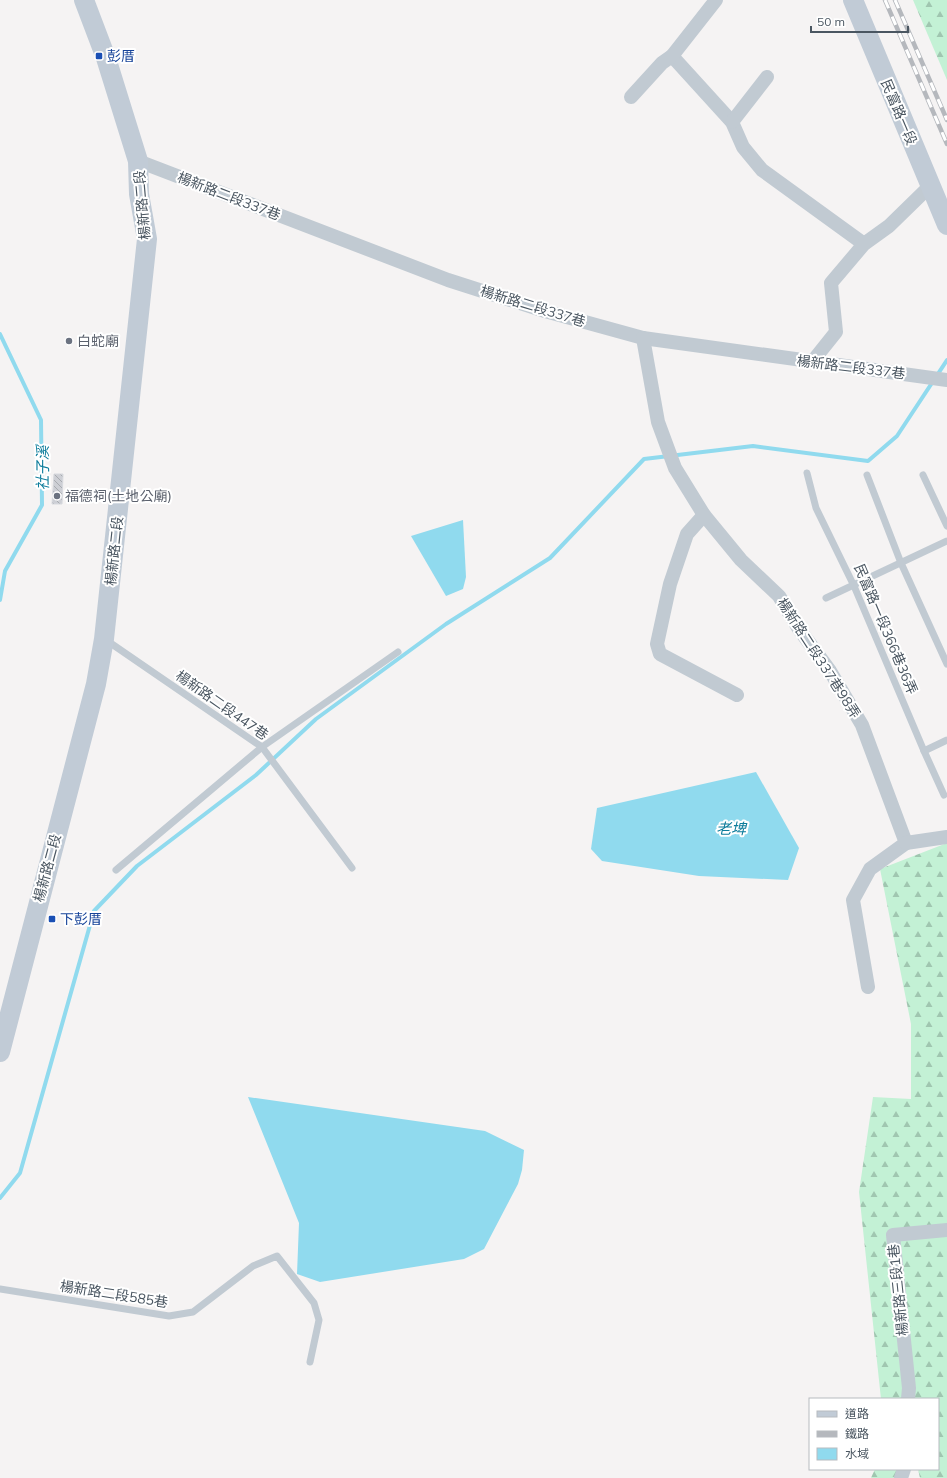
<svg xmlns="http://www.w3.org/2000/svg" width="947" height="1478" font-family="Mulish,'Noto Sans TC',sans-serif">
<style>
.forest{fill:url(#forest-firs)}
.water{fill:#90daee}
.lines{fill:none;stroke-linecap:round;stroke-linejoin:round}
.stream{stroke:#90daee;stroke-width:4}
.building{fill:url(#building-back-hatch);stroke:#d7d9de}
.lane{stroke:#c1cad2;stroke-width:7}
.street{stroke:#c1cad2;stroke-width:14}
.secondary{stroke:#c1cbd6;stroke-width:20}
.rail-casing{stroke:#b5b8bd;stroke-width:4.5}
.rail{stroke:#fff;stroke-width:3;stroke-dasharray:9;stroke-linecap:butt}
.transit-dot{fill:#1a4fb4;stroke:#fff;stroke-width:1.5}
.worship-dot{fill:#6b7280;stroke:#fff;stroke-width:1.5}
.labels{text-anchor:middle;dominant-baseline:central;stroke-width:4;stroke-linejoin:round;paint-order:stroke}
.transit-label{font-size:14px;fill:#164399;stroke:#fff;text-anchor:start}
.street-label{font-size:14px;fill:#4a5661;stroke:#fff}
.worship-label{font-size:14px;fill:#5b616d;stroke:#fff;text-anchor:start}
.water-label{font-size:15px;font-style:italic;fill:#0c7c9b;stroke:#fff}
</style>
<defs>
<pattern id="forest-firs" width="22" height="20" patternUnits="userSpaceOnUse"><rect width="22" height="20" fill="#c3f1d5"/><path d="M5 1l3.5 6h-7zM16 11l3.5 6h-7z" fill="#a0c6b0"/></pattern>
<pattern id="building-back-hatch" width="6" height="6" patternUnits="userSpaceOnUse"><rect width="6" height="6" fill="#cdcfd5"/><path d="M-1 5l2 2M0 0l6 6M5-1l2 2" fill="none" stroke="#a8abb0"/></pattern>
</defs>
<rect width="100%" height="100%" fill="#f5f3f3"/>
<g class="forest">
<path d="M913 0H947V80Z"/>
<path d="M947 843V1478H920L918 1469H938V1399H881L859 1192 873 1097 911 1099V1024L880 869Z"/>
<path d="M875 1469H906L901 1478H871Z"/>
</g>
<g class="water">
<path d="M463 520 466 577 463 589 446 596 411 536Z"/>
<path d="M756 772 799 848 788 880 699 876 602 861 591 849 597 808Z"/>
<path d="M248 1097 485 1131 524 1150 522 1170 518 1184 484 1249 464 1259 320 1282 297 1274 299 1223Z"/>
</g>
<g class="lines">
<g class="stream">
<path d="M0 334 41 420 42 505 5 571 0 600"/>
<path d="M0 1198 20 1173 94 911 137 866 256 775 316 719 446 624 550 558 644 459 753 446 868 461 897 436 947 360"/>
</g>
</g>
<path class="building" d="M54 474H63L62 504H52Z"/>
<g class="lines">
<g class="lane">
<path d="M807 473 816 508 854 586 924 751 944 795"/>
<path d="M867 475 901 563 947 664"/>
<path d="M923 475 947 526"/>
<path d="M826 598 947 541"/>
<path d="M106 640 262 747 352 868"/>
<path d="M924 751 947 740"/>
<path d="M116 870 262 747 398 652"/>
<path d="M0 1289 169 1316 193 1312 253 1266 277 1256 314 1303 319 1320 310 1362"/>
</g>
<g class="street">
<path d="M672 56 732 122 743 147 762 170 864 244"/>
<path d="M631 97 662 63 672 56 716 0"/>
<path d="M732 122 767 77"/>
<path d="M138 161 448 280 545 311 643 338 947 380"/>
<path d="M643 338 658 422 675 468 704 515 741 560 779 596 799 629 830 671 862 725 906 843 870 869 853 900 868 987"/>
<path d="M812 362 836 332 831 283 864 244 889 226 930 186"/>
<path d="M704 515 687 534 670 584 657 644 660 654 737 695"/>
<path d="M906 843 947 837"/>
<path d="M908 1399 909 1388 893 1235 947 1230"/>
<path d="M901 1478 904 1469"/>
</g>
<g class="secondary">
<path d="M853 0 947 225"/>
<path d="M0 1052 96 684 104 639 147 239 139 194 138 161 106 58 84 0"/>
</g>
<defs>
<g id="rail">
<path d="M885 0 947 144"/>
<path d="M895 0 947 120"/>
</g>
</defs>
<use href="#rail" class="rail-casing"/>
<use href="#rail" class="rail"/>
</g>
<g class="transit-dot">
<rect x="95" y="52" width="8" height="8" rx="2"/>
<rect x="48" y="915" width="8" height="8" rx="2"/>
</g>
<g class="worship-dot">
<circle cx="69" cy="341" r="4"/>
<circle cx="57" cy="496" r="4"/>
</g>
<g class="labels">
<g class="transit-label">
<text x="107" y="56">彭厝</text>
<text x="60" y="919">下彭厝</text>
</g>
<g class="street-label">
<text transform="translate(899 112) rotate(67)">民富路一段</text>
<text transform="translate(229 196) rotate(21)">楊新路二段337巷</text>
<text transform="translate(142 205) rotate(-95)">楊新路二段</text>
<text transform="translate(533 306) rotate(17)">楊新路二段337巷</text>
<text transform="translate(851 367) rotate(7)">楊新路二段337巷</text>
<text transform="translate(114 551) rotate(-84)">楊新路二段</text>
<text transform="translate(886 629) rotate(67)">民富路一段366巷36弄</text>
<text transform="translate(819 658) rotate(57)">楊新路二段337巷98弄</text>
<text transform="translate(222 705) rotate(35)">楊新路二段447巷</text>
<text transform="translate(47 868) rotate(-75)">楊新路二段</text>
<text transform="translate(898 1290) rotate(-96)">楊新路三段1巷</text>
<text transform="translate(114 1294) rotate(9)">楊新路二段585巷</text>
</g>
<g class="worship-label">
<text x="77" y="341">白蛇廟</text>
<text x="65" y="496">福德祠(土地公廟)</text>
</g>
<g class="water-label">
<text transform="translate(42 468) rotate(-90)">社子溪</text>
<text x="731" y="828">老埤</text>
</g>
</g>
<rect x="809" y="1398" width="130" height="72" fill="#ffffff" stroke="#b7bbc0"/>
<rect x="817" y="1411" width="20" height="6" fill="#c1cbd6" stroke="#b7bbc0"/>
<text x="845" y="1418" font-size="12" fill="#4a5661">道路</text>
<rect x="817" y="1431" width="20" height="6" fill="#b5b8bd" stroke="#b7bbc0"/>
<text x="845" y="1438" font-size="12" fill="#4a5661">鐵路</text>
<rect x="817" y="1448" width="20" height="12" fill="#90daee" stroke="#b7bbc0"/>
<text x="845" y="1458" font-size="12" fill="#4a5661">水域</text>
<path d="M811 26v6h97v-6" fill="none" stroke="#4a5661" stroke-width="2"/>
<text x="817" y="26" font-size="12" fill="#4a5661" stroke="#ffffff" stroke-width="3" paint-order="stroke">50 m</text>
</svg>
